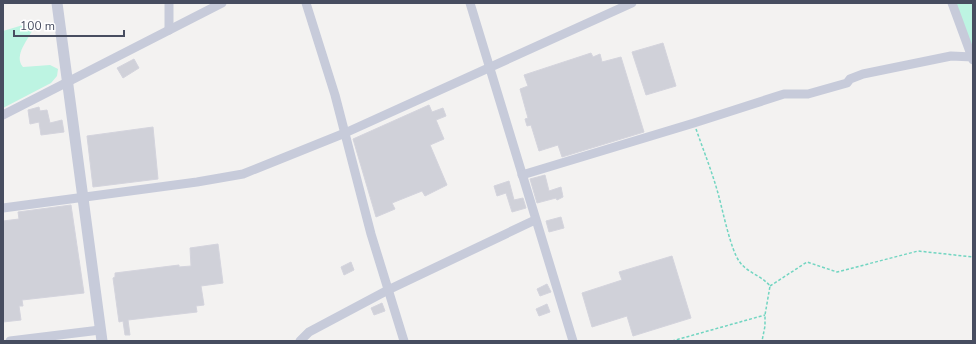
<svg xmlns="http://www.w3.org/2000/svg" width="976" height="344" font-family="'Nunito Sans',sans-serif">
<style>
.green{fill:#bdf4e2}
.building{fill:#d0d1d9;stroke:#d4d4dd}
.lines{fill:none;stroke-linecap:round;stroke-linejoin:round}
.path{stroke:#71d5c1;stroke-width:1.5;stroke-dasharray:3 2;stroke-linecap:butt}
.minor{stroke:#c7cbda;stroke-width:9}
.tertiary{stroke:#c7cbda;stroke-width:11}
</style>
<rect width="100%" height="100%" fill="#f3f2f1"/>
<g class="green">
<path d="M956 3H973V54Z"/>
<path d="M23 25 34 27C29 39 13 55 23 67L50 65 58 69 57 76 51 83 3 108V31Z"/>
</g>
<g class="building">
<path d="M663 43 676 86 646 95 632 52Z"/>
<path d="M591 53 593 57 600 54 602 62 621 57 644 132 562 157 558 145 539 151 531 125 527 126 525 119 528 118 520 89 528 86 524 75Z"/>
<path d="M134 59 139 68 123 78 117 68Z"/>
<path d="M429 105 432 112 443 108 446 116 436 120 444 139 430 145 447 185 425 196 422 191 392 203 395 209 376 217 353 139Z"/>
<path d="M39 107 40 111 47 110 50 123 62 120 64 132 41 135 39 122 30 124 28 110Z"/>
<path d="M153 127 158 179 93 187 87 136Z"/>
<path d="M545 175 549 191 561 187 563 197 557 200 556 198 537 203 530 179Z"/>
<path d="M509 181 514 200 523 198 526 208 512 212 506 193 497 196 494 186Z"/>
<path d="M71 205 84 293 22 300 23 306H19L21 320 3 322V221L19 219 18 212Z"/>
<path d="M561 217 564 228 549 232 546 221Z"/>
<path d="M218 244 223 283 201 286 204 305 196 306 197 312 128 320 130 335H125L123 321 119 322 113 278 115 277V273L179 265V267L191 266 190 248Z"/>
<path d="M672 256 691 318 633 336 627 316 592 327 582 293 622 280 619 272Z"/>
<path d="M351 262 354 270 344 275 341 267Z"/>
<path d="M547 284 551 292 540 296 537 289Z"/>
<path d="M382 303 385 311 374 315 371 308Z"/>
<path d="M547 304 550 312 539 316 536 309Z"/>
</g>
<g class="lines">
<g class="path">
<path d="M696 129C704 152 713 174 719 197 723 212 731 250 739 261 747 273 761 275 770 286L765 315V326L762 341"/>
<path d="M770 286 807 262 837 272 918 251 973 257"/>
<path d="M672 341 765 315"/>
</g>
<g class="minor">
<path d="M169 3V30"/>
<path d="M306 3 335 95 371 234 404 341"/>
<path d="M470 3 573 341"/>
<path d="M952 3 973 60"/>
<path d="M3 115 222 3"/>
<path d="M522 175 694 123 784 94H808L847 83 850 79 863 74 951 56 973 57"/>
<path d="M3 208 197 182 243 174 345 133 632 3"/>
<path d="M10 341 100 330"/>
<path d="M300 341 309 332 388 290 535 220"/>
</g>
<path class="tertiary" d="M57 3 102 341"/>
</g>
<rect width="976" height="344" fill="none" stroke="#474d60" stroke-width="8"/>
<path d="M14 30v6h110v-6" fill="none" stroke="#474d60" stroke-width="2"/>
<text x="20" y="30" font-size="12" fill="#474d60" stroke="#ffffff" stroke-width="3" paint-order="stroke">100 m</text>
</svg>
